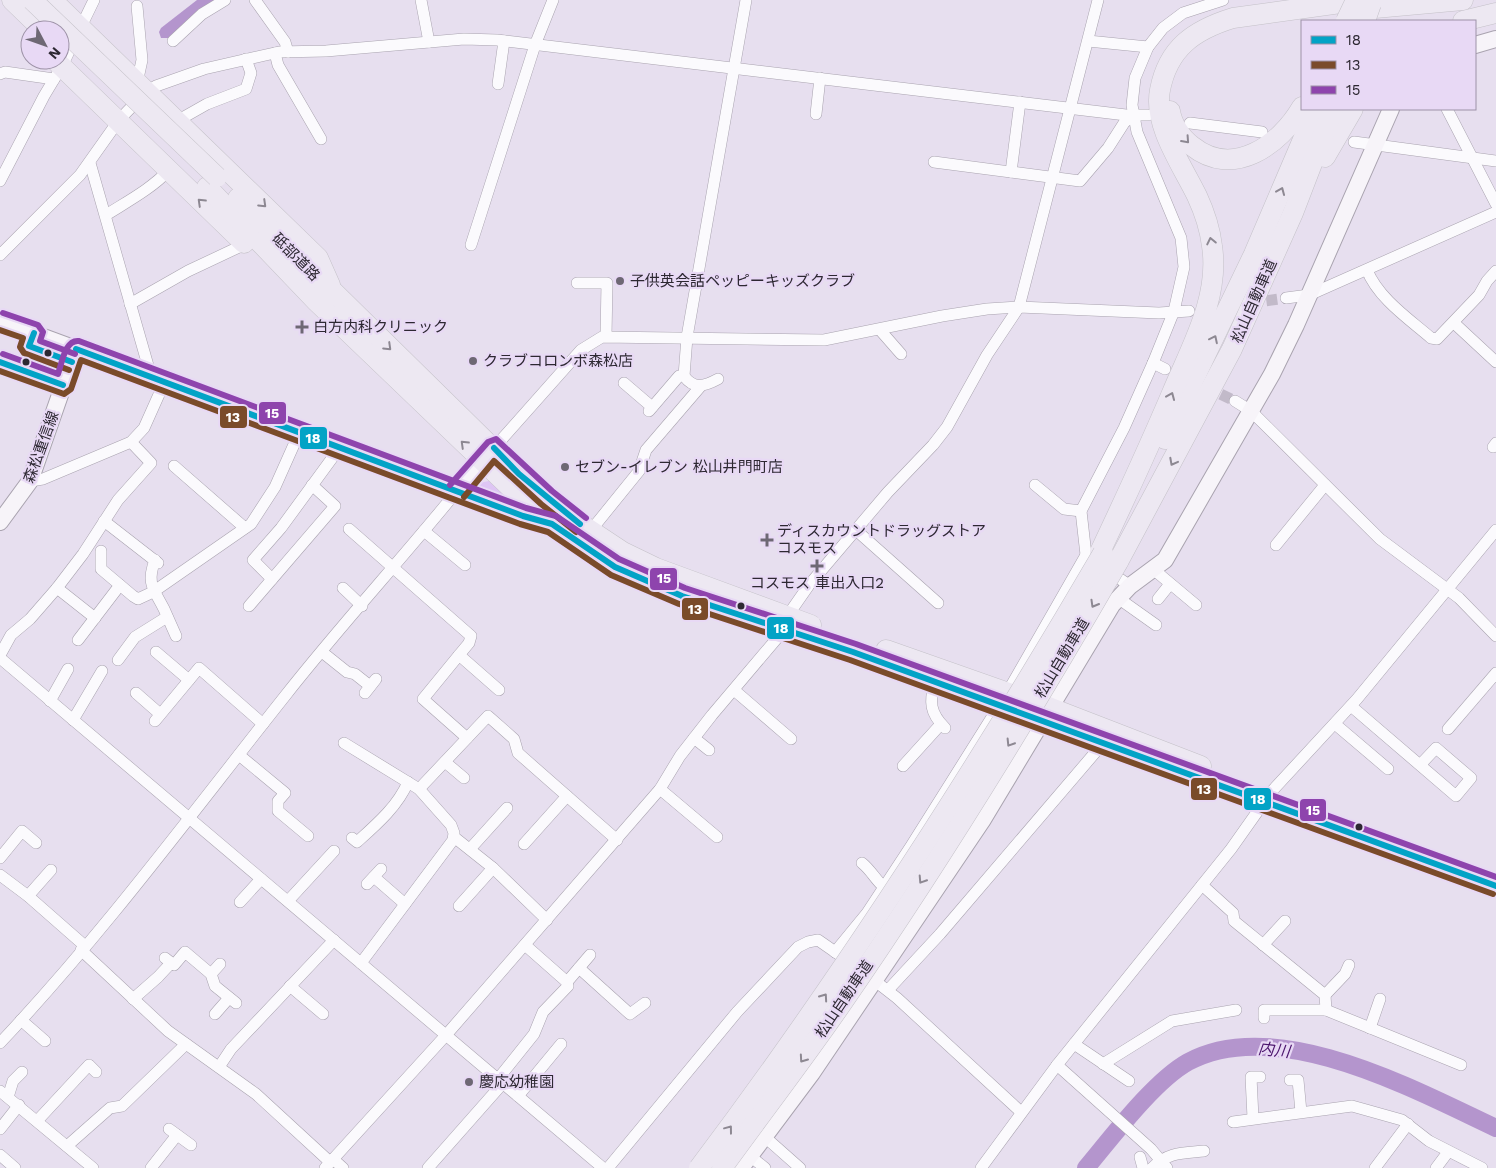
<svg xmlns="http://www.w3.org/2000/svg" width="1496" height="1168" font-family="'Work Sans','Noto Sans JP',sans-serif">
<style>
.green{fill:#dec5f4}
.water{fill:#b495cd}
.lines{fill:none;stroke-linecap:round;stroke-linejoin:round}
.river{stroke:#b495cd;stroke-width:18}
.street-tunnel{stroke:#c2bac9;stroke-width:11;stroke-dasharray:11 5.5;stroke-linecap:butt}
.street-casing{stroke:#a9a3af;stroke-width:12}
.secondary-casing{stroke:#a9a3af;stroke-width:18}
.highway-casing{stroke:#c4c1c8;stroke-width:21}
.street{stroke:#fbfafd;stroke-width:11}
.secondary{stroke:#f7f4f9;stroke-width:16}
.highway{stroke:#ede8f2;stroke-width:20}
.highway-bridge-casing{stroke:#c4c1c8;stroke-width:21;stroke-linecap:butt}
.highway-bridge{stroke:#ede8f2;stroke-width:20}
.bus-1-casing{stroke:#e8d9f5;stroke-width:10}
.bus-2-casing{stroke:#e8d9f5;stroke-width:10}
.bus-3-casing{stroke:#e8d9f5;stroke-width:10}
.bus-1{stroke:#02a3c6;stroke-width:6}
.bus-2{stroke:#7a4b2a;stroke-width:6}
.bus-3{stroke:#8e44ad;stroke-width:6}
.oneway{stroke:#8d8892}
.poi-dot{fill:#6e6874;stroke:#e8d9f5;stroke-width:2}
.bus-dot{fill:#2d2832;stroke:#e8d9f5;stroke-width:2}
.labels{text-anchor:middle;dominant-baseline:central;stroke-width:4.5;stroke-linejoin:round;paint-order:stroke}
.street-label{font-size:15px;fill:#2d2832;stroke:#e8d9f5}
.poi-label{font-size:15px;fill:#2d2832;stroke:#e8d9f5;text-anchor:start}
.water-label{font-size:16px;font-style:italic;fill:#4b146d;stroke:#e8d9f5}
.line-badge{stroke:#e8d9f5;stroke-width:2}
.badge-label{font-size:14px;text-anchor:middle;font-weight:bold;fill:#fff}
</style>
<rect width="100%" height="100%" fill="#e7dfef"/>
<path class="green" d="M493 480 525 511 472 488 475 484Z"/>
<path class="water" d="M197 0H214L169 38H161L159 32 161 28Z"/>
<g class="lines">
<path class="river" d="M1086 1168C1112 1137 1154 1081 1188 1062 1276 1014 1415 1090 1496 1128"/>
<g class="street-tunnel">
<path d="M1250 303 1286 298"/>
<path d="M1206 387 1235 401"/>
</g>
<defs>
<g id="street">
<path d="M255 0 285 42 288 52"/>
<path d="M421 0 429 42"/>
<path d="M137 6 142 60 137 83"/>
<path d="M173 41 202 14 225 0"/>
<path d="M1088 41 1148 47"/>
<path d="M275 53 278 65 321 139"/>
<path d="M0 74 5 72 54 79"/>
<path d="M498 84 504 41"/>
<path d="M1447 109 1496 204"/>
<path d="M816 114 820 78"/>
<path d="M177 121 207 104 246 89 251 73 246 59"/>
<path d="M1190 123 1262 132"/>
<path d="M1354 142 1496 161"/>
<path d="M934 162 1080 181 1108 148 1124 123 1133 115"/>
<path d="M90 163 151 376"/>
<path d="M1011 172 1020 102"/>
<path d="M0 181 44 96 62 66 94 0"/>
<path d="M106 215C128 201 151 189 169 170"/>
<path d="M471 245 535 45 553 0"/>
<path d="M0 255 80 175 119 120 146 92 156 86 204 69 279 52 326 51 464 39 497 40 1126 115H1148"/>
<path d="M1367 270C1378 298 1409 319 1431 338L1437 339 1479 295 1487 281 1496 271"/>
<path d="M577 283H607L606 336"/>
<path d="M1286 298 1309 295 1496 212"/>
<path d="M130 304 188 271 239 247 243 243"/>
<path d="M1454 323 1496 362"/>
<path d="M880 330 901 354"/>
<path d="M1153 363 1165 369"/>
<path d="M718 379C705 386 694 390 684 376L687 337 746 0"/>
<path d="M624 383 652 407"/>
<path d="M1235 401 1251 411 1380 539 1459 598 1496 636"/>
<path d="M649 411 679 376H684"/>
<path d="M1493 447 1496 443"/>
<path d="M494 448 581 350 602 337 824 340 942 316 987 309 1019 307 1159 313 1189 311"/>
<path d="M174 466 245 528"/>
<path d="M30 481 43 479 131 442 144 428 165 381"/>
<path d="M1035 485 1064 509 1081 511"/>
<path d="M104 521 158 563"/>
<path d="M349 529 471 636 469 643 459 655"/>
<path d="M424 531 465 565"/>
<path d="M857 531 938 603"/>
<path d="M588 534 639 471 646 450 700 387"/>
<path d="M1276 545 1325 485"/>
<path d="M101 551V569L133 596 138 599 153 592 251 524 275 487 300 431"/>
<path d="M155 560C146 584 154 589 164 609 168 618 172 627 176 636"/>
<path d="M1153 569 1196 605"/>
<path d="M272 579 253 560 281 528 341 446"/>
<path d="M1130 586 1086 555 1081 511 1124 428 1153 363 1174 311 1184 267 1181 238 1137 132 1132 105 1135 78 1148 47 1163 28 1183 13 1223 0"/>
<path d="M57 588 95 618"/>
<path d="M343 588 362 606"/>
<path d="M1118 598 1156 625"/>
<path d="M1158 599 1170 584"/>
<path d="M249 606 335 506 312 485"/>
<path d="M78 640 120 585"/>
<path d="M156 652 189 680"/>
<path d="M322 652 347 672 355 674 370 686"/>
<path d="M0 655 11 635 30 619 57 588 83 554 118 500 151 463 131 442"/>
<path d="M0 658 603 1168"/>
<path d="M118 660 135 637 167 617"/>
<path d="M935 682C929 702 930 713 945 728"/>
<path d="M1011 686 1086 555"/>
<path d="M734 690 791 739"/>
<path d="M136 693 160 714"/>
<path d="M365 693 376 679"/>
<path d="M50 701 68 669"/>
<path d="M1351 706 1456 796 1471 778 1436 748 1420 765"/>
<path d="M73 720 102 671"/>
<path d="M155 721 199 668 263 724"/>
<path d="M1335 724 1388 769"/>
<path d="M1448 729 1496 673"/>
<path d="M467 738 423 699 459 655 499 690"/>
<path d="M694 738 709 750"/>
<path d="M344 743 419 789 451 825 454 833 453 840 361 963"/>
<path d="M239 755 285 793 278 801V811L308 836"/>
<path d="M445 762 464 778"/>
<path d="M903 766 941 724"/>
<path d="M419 789 488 716 514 739 518 753 617 840"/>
<path d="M660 789 717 837"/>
<path d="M454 837 493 868 547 920"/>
<path d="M352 838 357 842C376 825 398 806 408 782"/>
<path d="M524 844 567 796"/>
<path d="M470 849 507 808"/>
<path d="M0 858 22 831 36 843"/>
<path d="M862 863C871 870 877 882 884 887"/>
<path d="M0 875 28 896 85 946"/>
<path d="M374 877 405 904"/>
<path d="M367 884 381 869"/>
<path d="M1202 885 1233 913 1234 921 1325 995 1326 1010"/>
<path d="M28 896 51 870"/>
<path d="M288 901 334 851"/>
<path d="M240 902 261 879"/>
<path d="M459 906 493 868"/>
<path d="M525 945 567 982"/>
<path d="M1263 945 1285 921"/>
<path d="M81 950 168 1031 256 1094 330 1162"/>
<path d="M835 952 867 913 911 846 994 714"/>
<path d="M165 958 174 965 185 952 211 974 215 986 236 1003"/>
<path d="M579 968 630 1014 645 1003"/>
<path d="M211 974 220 964"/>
<path d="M870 977 897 998 1021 1112"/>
<path d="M290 986 323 1014"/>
<path d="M888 990 940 934 1105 741"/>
<path d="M1325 995 1345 974 1349 965"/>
<path d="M133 999 158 977 171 963"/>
<path d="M215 1014 229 998"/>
<path d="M1264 1018V1010H1326L1461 1065"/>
<path d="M21 1020 45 1041"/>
<path d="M1370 1028 1380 999"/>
<path d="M0 1043C103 934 192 813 285 696 340 626 401 560 457 491"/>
<path d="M1074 1044 1129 1081"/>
<path d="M1103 1064 1172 1021 1236 1010"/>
<path d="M1057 1065 1151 1149 1167 1168"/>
<path d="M219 1067 231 1049 334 940"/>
<path d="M498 1079 534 1034 543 1012 568 986 567 982 590 955"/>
<path d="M1290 1080H1298L1301 1112"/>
<path d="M0 1091 93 1168"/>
<path d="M518 1096 561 1044"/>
<path d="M8 1097 13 1081 22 1072"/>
<path d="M1253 1118 1251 1077H1260"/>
<path d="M37 1121 89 1065 96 1072"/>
<path d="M1233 1122 1352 1106 1402 1120 1429 1141 1482 1168"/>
<path d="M0 1129 19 1105"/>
<path d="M169 1129 191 1145"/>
<path d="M765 1137 800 1168"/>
<path d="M67 1146 110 1108 122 1106 186 1044"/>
<path d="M0 1155 15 1168"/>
<path d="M750 1156 765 1168"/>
<path d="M1140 1157 1143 1168"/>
<path d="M333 1159 343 1168"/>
<path d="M151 1168 177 1135"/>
<path d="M325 1168 447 1034 660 789 680 756 712 715 784 630 793 608 809 585 888 492 933 445 947 427 987 355 1019 307 1098 0"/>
<path d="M428 1168 503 1083"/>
<path d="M608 1168 737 1012 798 947 808 942 818 940 851 963"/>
<path d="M981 1168 1057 1065 1231 849 1272 791 1357 699 1496 530"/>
<path d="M1152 1168C1167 1152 1183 1153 1204 1151"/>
<path d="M1375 1168 1408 1124"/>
<path d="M1436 1168 1448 1152"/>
</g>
<g id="secondary">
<path d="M1475 45 1496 39"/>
<path d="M0 321 550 524"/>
<path d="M457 491 490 453"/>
<path d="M0 522 30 481 76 349"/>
<path d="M741 1168 812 1073 982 821 1112 605 1130 586 1165 560 1272 374 1296 325 1391 109"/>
</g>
<g id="highway">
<path d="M12 0 43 30"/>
<path d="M52 0 318 258 330 285"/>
<path d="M1353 10 1463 0"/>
<path d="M1463 21 1496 13"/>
<path d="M55 60 244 243"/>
<path d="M1170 111C1172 124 1181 138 1192 146 1233 179 1280 145 1302 107"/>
<path d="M1325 157 1353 109"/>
<path d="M207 187 317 302 510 487 552 524 615 567 682 596 853 652 1496 886"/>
<path d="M238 198 519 474 561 511 623 552 656 568 811 625"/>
<path d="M1165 439 1254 254 1316 109"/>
<path d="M1100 552C1125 499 1149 447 1172 393 1191 347 1220 298 1212 246 1210 229 1204 211 1197 196 1182 165 1153 125 1160 90 1168 48 1194 30 1233 18L1362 0"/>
<path d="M1118 562 1232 349 1293 213 1333 109"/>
<path d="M886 650 1051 708 1201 766"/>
</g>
</defs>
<use href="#street" class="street-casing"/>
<use href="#secondary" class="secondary-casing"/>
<use href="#highway" class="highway-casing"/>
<use href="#street" class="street"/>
<use href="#secondary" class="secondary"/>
<use href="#highway" class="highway"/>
<defs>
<g id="highway-bridge">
<path d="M32 0 217 177"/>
<path d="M1346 21 1356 0"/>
<path d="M1365 21 1371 4"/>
<path d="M699 1168C847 972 979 765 1103 553"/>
<path d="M722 1168C761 1114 802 1061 840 1006 939 863 1031 713 1118 562"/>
</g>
</defs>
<use href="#highway-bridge" class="highway-bridge-casing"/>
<use href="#highway-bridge" class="highway-bridge"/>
<defs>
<g id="bus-1">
<path d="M34 333 29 346 72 362"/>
<path d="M76 349 523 516 552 524 615 567 682 596 853 652 1496 886"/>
<path d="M0 362 63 385"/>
<path d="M494 448 519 474 580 524"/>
</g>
<g id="bus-2">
<path d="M0 330 23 338 20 347 24 353 69 370"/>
<path d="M0 371 64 394 71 389 81 360 520 524 548 532 611 575 679 604 850 660 1493 894"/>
<path d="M464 497 494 461 541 504 576 532"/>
</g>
<g id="bus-3">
<path d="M3 313 38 325 43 332 40 341 75 354"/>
<path d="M3 354 58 374C62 363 65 339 79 341L526 508 556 516 619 559 685 588 856 644 1496 877"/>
<path d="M450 485 488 442 496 439 552 491 586 518"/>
</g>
</defs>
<use href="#bus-1" class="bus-1-casing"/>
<use href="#bus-2" class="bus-2-casing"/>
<use href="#bus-3" class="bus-3-casing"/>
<use href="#bus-1" class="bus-1"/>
<use href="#bus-2" class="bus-2"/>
<use href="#bus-3" class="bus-3"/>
</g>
<defs><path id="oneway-chevron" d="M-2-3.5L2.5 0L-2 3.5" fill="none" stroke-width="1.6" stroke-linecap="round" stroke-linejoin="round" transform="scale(1.25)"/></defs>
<g class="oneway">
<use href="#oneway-chevron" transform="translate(1186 140) rotate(48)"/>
<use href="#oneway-chevron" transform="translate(1281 191) rotate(-67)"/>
<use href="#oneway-chevron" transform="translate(201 202) rotate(-136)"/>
<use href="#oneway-chevron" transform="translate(263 204) rotate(44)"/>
<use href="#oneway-chevron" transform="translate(1211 241) rotate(-102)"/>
<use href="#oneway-chevron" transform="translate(1214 339) rotate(-64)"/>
<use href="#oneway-chevron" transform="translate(388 347) rotate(44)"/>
<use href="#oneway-chevron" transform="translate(1171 396) rotate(-67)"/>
<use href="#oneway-chevron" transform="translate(464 444) rotate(-136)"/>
<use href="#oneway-chevron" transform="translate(1173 462) rotate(118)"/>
<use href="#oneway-chevron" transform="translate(1094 604) rotate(120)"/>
<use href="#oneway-chevron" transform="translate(1010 743) rotate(122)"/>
<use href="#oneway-chevron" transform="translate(922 880) rotate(123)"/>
<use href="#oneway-chevron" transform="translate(824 997) rotate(-55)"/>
<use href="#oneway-chevron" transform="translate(803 1059) rotate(125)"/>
<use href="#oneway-chevron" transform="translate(729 1129) rotate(-53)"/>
</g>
<g class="poi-dot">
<circle cx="620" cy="281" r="5"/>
<path d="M299.5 319.5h5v5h5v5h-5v5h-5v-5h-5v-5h5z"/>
<circle cx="473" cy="361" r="5"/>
<circle cx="565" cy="467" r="5"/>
<path d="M764.5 532.5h5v5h5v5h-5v5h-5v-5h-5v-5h5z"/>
<path d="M814.5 558.5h5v5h5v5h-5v5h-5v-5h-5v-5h5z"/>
<circle cx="469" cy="1082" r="5"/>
</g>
<g class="bus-dot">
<circle cx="48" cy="353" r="4.5"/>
<circle cx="26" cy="362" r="4.5"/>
<circle cx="741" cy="606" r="4.5"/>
<circle cx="1359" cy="827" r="4.5"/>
</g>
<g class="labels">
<g class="street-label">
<text transform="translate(296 257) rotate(45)">砥部道路</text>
<text transform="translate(1254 301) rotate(-66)">松山自動車道</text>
<text transform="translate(41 447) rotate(-70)">森松重信線</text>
<text transform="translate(1062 658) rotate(-59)">松山自動車道</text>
<text transform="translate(844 999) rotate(-56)">松山自動車道</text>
</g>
<g class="poi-label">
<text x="630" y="281">子供英会話ペッピーキッズクラブ</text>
<text x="313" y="327">白方内科クリニック</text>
<text x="483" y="361">クラブコロンボ森松店</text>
<text x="575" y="467">セブン-イレブン 松山井門町店</text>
<text x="777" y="531">ディスカウントドラッグストア<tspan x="777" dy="17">コスモス</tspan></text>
<text x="817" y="583" text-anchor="middle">コスモス 車出入口2</text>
<text x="479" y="1082">慶応幼稚園</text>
</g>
<g class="water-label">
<text transform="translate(1274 1050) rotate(6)">内川</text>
</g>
</g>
<g class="line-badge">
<rect x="258" y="401" width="29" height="24" rx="5" fill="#8e44ad"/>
<rect x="219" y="405" width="29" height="24" rx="5" fill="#7a4b2a"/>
<rect x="299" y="426" width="29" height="24" rx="5" fill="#02a3c6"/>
<rect x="649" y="567" width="29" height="24" rx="5" fill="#8e44ad"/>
<rect x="681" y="597" width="28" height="24" rx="5" fill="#7a4b2a"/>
<rect x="766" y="616" width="29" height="24" rx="5" fill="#02a3c6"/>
<rect x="1190" y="777" width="28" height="24" rx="5" fill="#7a4b2a"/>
<rect x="1243" y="787" width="29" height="24" rx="5" fill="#02a3c6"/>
<rect x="1299" y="798" width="28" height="24" rx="5" fill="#8e44ad"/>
</g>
<g class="badge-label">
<text x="272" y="418">15</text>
<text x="233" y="422">13</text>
<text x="313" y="443">18</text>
<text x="664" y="583">15</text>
<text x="695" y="614">13</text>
<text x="781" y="633">18</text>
<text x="1204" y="794">13</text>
<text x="1258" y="804">18</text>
<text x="1313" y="815">15</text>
</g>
<rect x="1301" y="20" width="175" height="90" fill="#e8d9f5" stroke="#9d92a7"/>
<rect x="1311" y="36" width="25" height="8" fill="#02a3c6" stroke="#9d92a7"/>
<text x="1346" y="45" font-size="15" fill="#2d2832">18</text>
<rect x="1311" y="61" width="25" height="8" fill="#7a4b2a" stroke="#9d92a7"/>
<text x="1346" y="70" font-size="15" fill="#2d2832">13</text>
<rect x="1311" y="86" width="25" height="8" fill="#8e44ad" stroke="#9d92a7"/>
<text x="1346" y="95" font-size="15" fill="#2d2832">15</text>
<g transform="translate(45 45) rotate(131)"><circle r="24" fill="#e8d9f5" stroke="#9d92a7"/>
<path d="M0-4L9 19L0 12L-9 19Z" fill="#6e6874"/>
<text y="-8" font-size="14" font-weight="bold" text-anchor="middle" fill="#2d2832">N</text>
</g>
</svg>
